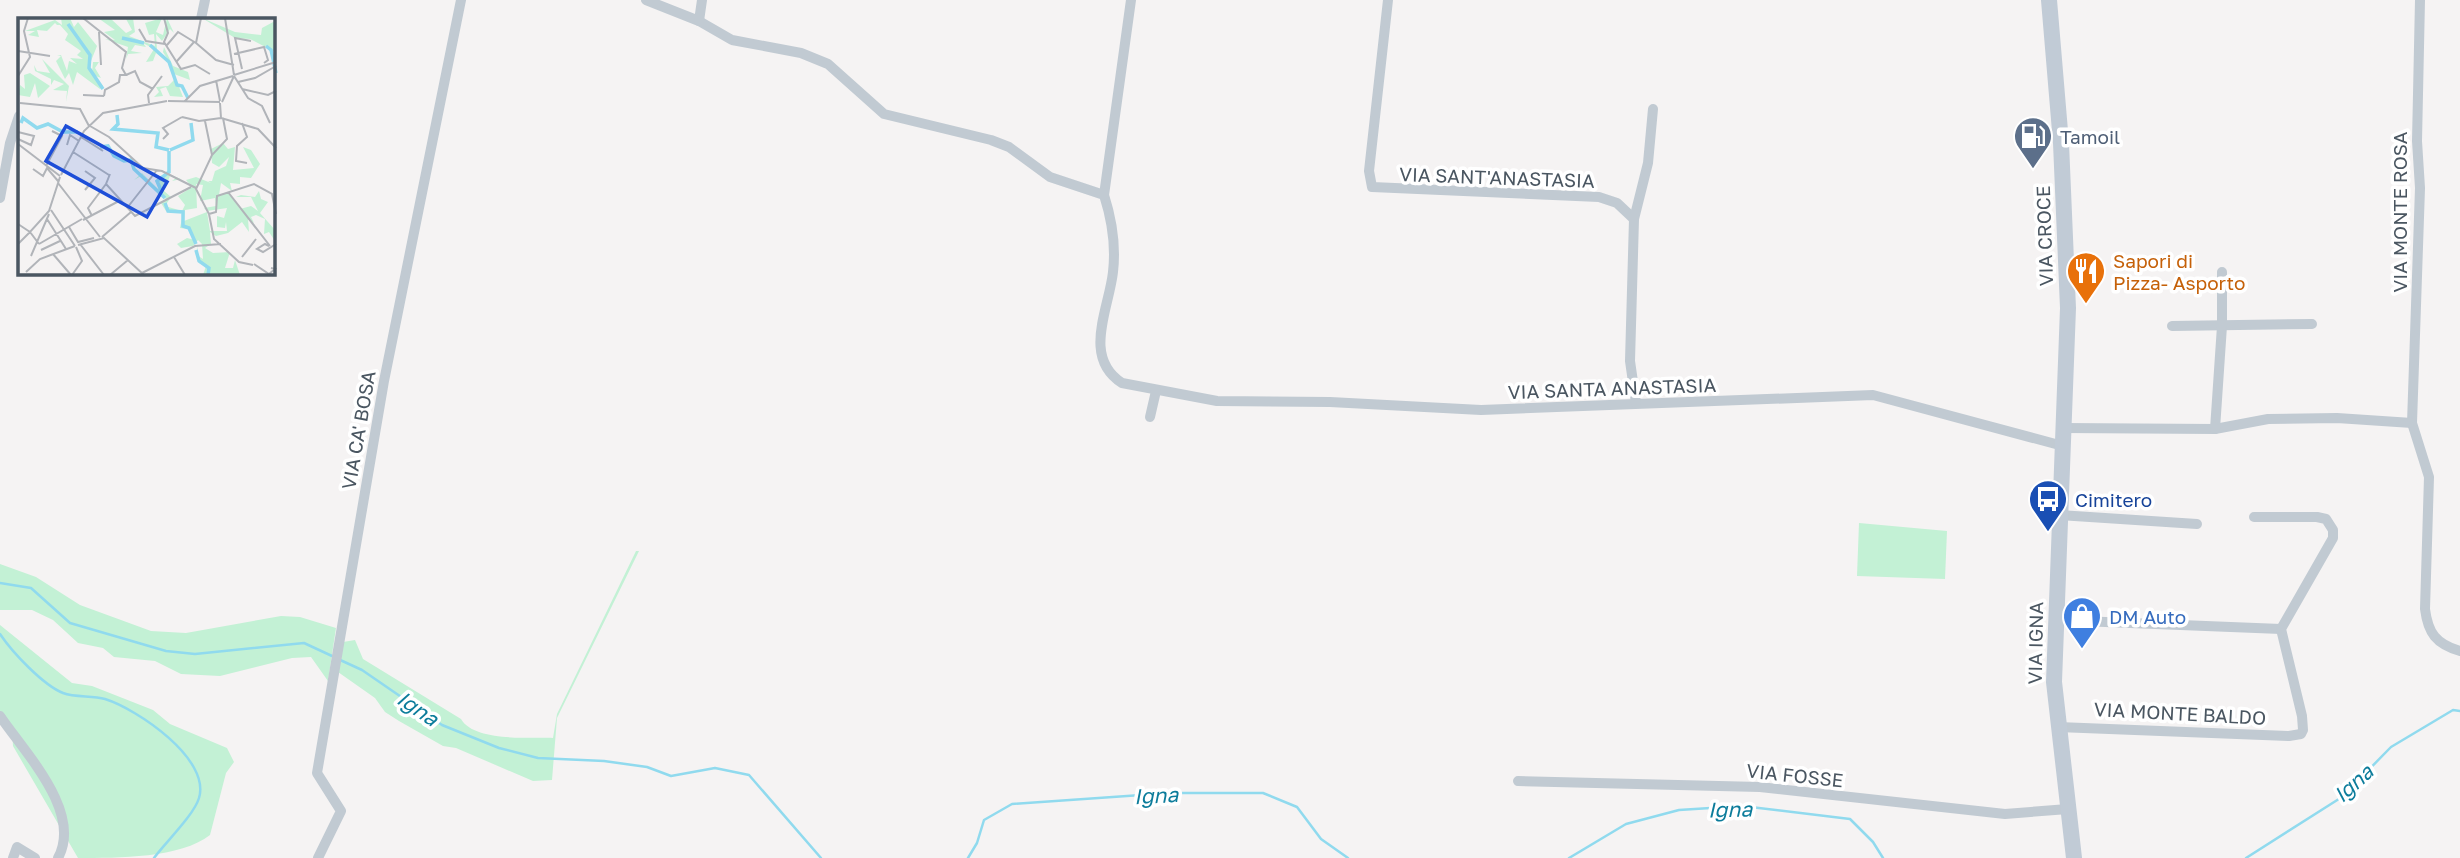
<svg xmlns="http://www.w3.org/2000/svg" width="2460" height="858" font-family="'Golos Text',sans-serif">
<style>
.green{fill:#c3f1d5}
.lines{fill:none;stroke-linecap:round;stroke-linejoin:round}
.stream{stroke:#90daee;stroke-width:2.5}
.minor{stroke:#c1cad2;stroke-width:10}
.secondary{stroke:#c1cbd6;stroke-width:16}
.labels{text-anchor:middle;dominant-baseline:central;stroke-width:7;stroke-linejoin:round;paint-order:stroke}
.service-label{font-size:19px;fill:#4e5e75;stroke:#fff;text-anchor:start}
.street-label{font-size:19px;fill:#4a5661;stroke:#fff}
.food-label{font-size:19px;fill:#c56008;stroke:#fff;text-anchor:start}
.transit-label{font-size:19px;fill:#164399;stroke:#fff;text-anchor:start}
.shop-label{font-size:19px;fill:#366cbe;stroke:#fff;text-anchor:start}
.water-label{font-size:21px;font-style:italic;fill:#0c7c9b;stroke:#fff}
.inset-river{fill:none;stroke:#90daee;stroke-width:3.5}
.inset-road{fill:none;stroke:#b1b4b9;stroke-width:2}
.view{fill:#1d4ed8;fill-opacity:0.15;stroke:#1d4ed8;stroke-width:3.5}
.inset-edge{fill:none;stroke:#4a5661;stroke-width:3.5}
</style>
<rect width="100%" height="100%" fill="#f5f3f3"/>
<g class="green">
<path d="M1859 523 1947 531 1945 579 1857 576Z"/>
<path d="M636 551H639L557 718 552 780 533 781 456 748 443 746 399 721 385 712 375 698 338 672 343 642 355 640 363 659 461 719C474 742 530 737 553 738L557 714Z"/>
<path d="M0 564 36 577 80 605 151 631 186 633 281 616 300 617 336 628 328 681 311 657 292 658 220 676 181 674 155 661 114 657 103 648 78 643 53 620 32 610H0Z"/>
<path d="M0 625 72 683 92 686 153 710 170 724 227 748 234 762 226 773 210 835C181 858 118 858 78 858L13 746 12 729 0 711Z"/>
</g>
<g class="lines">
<g class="stream">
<path d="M0 583 31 588 70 623 166 651 195 654 304 643 332 656"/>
<path d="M0 634C12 652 43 685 63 693 76 698 92 695 105 699 137 709 211 759 199 798 194 815 165 843 154 858"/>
<path d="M338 659 362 670 442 725 499 748 538 758 604 761 647 767 671 776 715 768 749 775 821 858"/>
<path d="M968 858 977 843 984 820 1012 804 1170 793H1263L1297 807 1321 839 1348 858"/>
<path d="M1569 858 1626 824 1679 810 1742 806 1850 819 1873 842 1883 858"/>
<path d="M2246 858 2342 797 2391 747 2453 710 2460 711"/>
</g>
<g class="minor">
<path d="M646 0 699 21 732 40 801 53 828 64 884 114 991 140 1009 147 1050 177 1104 195C1112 220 1116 246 1113 272 1109 309 1082 357 1122 383L1217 401 1330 402 1481 410 1873 395 2063 446"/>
<path d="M1388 0 1369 171 1372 187 1599 197 1617 203 1634 219"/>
<path d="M2420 0 2417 141 2420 188 2412 423 2429 477 2425 609C2428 633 2436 644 2460 651"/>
<path d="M201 19 205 0"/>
<path d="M699 21 702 0"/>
<path d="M1104 195 1131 0"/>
<path d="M0 198 10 143 19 116"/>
<path d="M2172 326 2312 324"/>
<path d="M1636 403 1630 361 1634 219 1648 163 1653 109"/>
<path d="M1150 417 1156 391"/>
<path d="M2063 428 2215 429 2268 419 2337 418 2412 423"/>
<path d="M2215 429 2222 326V272"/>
<path d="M2059 515 2197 524"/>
<path d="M2055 620 2281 629"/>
<path d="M0 716C25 753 83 812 58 858"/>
<path d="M2058 727 2289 736 2301 734 2303 730 2302 716 2281 629 2333 538V530L2326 519 2317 517H2254"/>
<path d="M1518 781 1760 787 2005 814 2068 809"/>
<path d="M13 858 17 847 35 858"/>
<path d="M318 858 341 811 317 773 384 381 461 0"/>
</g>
<path class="secondary" d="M2049 0 2061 143 2068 308 2054 682 2074 858"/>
</g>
<defs>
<symbol id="fuel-pin" viewBox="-11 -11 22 30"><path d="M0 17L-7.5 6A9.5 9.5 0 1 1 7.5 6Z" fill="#5c6f8a" stroke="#fff"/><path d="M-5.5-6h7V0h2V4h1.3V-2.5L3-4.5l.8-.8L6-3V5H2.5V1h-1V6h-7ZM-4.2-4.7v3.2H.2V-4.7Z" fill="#fff"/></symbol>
<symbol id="restaurant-pin" viewBox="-11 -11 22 30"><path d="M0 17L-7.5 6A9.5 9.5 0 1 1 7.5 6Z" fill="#e8710a" stroke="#fff"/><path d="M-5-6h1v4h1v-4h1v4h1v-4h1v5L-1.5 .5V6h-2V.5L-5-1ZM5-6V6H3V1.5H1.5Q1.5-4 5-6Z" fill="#fff"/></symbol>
<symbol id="bus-pin" viewBox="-11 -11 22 30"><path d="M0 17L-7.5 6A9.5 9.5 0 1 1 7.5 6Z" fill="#1a4fb4" stroke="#fff"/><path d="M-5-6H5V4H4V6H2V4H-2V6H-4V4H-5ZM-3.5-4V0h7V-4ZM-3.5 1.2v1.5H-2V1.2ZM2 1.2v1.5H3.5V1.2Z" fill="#fff"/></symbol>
<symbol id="shop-pin" viewBox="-11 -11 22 30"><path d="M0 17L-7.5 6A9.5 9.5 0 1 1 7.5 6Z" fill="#3f7fe0" stroke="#fff"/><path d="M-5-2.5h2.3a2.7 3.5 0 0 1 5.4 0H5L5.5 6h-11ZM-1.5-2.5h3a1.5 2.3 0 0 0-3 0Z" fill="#fff"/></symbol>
</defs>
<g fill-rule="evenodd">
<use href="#fuel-pin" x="2011" y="114" width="44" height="60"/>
<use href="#restaurant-pin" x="2064" y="249" width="44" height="60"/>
<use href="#bus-pin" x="2026" y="477" width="44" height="60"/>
<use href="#shop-pin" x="2060" y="594" width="44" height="60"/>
</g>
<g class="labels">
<g class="service-label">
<text x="2060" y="136">Tamoil</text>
</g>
<g class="street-label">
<text transform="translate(1497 177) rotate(2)">VIA SANT'ANASTASIA</text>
<text transform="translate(2399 212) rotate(-90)">VIA MONTE ROSA</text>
<text transform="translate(2044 236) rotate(-92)">VIA CROCE</text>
<text transform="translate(1612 388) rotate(-2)">VIA SANTA ANASTASIA</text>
<text transform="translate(358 430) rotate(-80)">VIA CA' BOSA</text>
<text transform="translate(2035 643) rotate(-89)">VIA IGNA</text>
<text transform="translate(2180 713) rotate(3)">VIA MONTE BALDO</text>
<text transform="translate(1795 775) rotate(6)">VIA FOSSE</text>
</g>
<g class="food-label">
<text x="2113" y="260">Sapori di<tspan x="2113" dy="22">Pizza- Asporto</tspan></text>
</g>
<g class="transit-label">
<text x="2075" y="499">Cimitero</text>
</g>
<g class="shop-label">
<text x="2109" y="616">DM Auto</text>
</g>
<g class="water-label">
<text transform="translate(418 708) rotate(34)">Igna</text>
<text transform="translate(2353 783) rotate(-42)">Igna</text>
<text transform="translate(1156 795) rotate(-3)">Igna</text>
<text transform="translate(1730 809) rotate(-1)">Igna</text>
</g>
</g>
<g transform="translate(18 18)">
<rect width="257" height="257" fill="#f5f3f3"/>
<path d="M43 0H52L56 9 60 4 79 28 71 48 74 54 75 44H81L77 50 83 60 75 57 85 68 82 71 59 54 55 67 51 55 47 61 38 43 43 38H39L43 37 49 53 51 43 59 46 52 40 65 41 59 37 63 33 47 22 50 16 42 7H39L37 5 29 13 19 12 21 19 10 17 17 13H7L37 2 44 7ZM80 0H92L108 15 114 12 108 1 115 0 117 14 111 18 137 28 136 16 131 17 127 5 144 0 138 14 145 17 149 0 156 15 152 11 144 23 138 16 139 32 150 42 145 34 146 29 155 48 170 54 172 62 156 56 165 79 152 78 148 69 142 71 145 78 136 79 141 74 138 69 150 68 157 61 151 45 138 35 135 43 128 44 136 31 125 25 128 29 117 27 113 33 124 35 110 36 108 41 110 29 87 21 97 22 86 14 97 12ZM184 0 217 14 243 17 244 10 257 3V34L232 21 217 20ZM24 41 51 68 48 84 49 73 35 72 46 66 36 62 33 67V61L17 53 16 47 19 53 32 55ZM12 55 32 68 20 80 17 65 12 79 0 77 2 67 7 71 6 57ZM205 125 210 131 217 129 215 152 236 150 225 129 233 132 242 146 233 160 222 159V166L212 165 214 173 203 165 201 177 210 174 222 191 233 188 240 193 233 179H218L223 177 237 179 241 173 243 181 250 184 242 195 257 212V223L251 214 246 216 247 201 238 197 233 199 236 205 230 201 231 214 224 204 210 215 198 218 192 214 193 226 187 230 195 235 212 234 207 250H215L217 242 222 257H185L188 248 181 245 178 236 180 227 179 237 185 241 184 226 180 222 175 228 163 230 159 226 169 220 177 222 170 211 162 210 165 195 148 193 143 185 148 181 130 166 125 157 116 162 124 155 143 174 137 163 149 156 153 135 150 156 163 161 154 163 158 160 152 158 149 165 146 160V173L153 179 147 188 164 193 167 187 160 178 174 169 168 162 178 159 193 165 190 163H194L197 153 208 148 211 139 201 149 194 145 193 131ZM178 166 185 167 182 183 197 180 198 188 186 190 189 193 209 190 206 200 199 198V209L207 210 208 204 209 213H192L189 194 166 203 167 192 179 190Z" fill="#c3f1d5" fill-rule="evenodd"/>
<path class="inset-river" d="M50 6 72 37 71 50 85 71M104 20 126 25M132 27 151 44 159 67 164 68 170 80M248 28 253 32 258 55M99 97 100 106 95 111 140 115 138 129 151 132M3 105 5 100 19 110 30 106 45 114H60M82 129 90 128 96 138 106 143 113 142 116 151 147 180M152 132 175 122 173 105M144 175 139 163 151 154V133M147 185 150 193 165 194V208L171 210 178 226M178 232 181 243 191 250 190 257"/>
<path class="inset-road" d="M65 0 108 34 104 50 108 57H102L101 64 87 72 86 78M146 0 150 15 146 24 163 51 177 47 192 56M207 0 216 57M121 11 128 23 147 26M81 14 83 47M178 25 198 42 216 47M178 25 183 0M149 27 160 14 178 25M0 33 32 38M216 36 246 29 250 42 246 45M159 43 176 24M224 51 217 20 233 23M108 57 117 53 122 64 135 71M216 57 258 44M0 58 12 39 6 13 10 0M216 58 230 80 244 88 252 105M198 62 202 83M220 64 237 60 258 48M224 71 250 77 258 73M65 77 86 78M150 83 202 84M167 83 182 68 215 58M204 84 216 58M2 85 62 91 71 108M131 85 130 77 144 58M202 85 203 100 240 111 258 130M164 99 181 103 203 100M205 100 209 121 194 137 178 171 191 196 196 221 221 244 235 247M187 103 194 137M224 105 229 119 219 128 218 143 229 145M72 108 91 119 125 150 144 153 178 170M0 114 16 118 13 127 0 121M63 119 85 133M145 121 150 116 145 110 164 99M0 126 42 158M49 127 52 117 61 123M55 134 91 157M28 148 44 118 34 113M15 151 25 158 29 150 40 163M67 153 77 160 67 172M92 156 88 166 117 198 173 169M43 157 66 113 85 95 149 83M40 165 82 219M210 174 252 228M109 190 139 152M33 192 57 228M191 196 198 194 199 178 236 166 254 176 258 196M74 198 70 190 88 166M29 201 48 231M65 202 101 183M0 206 12 214 31 193 42 159M51 209 60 224 76 220M84 219 113 194M0 226 12 214 21 226M21 226 64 201M62 226 86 257M60 227 86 220 126 257M251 228 247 226 239 231 245 234 258 226M23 232 42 223M35 236 53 257M13 238 31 196M156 239 167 257M224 239 238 221M236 246 251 256 257 251 253 250M8 254 22 241 57 228M124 255 177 228 203 226M54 257 64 243 58 229M92 257 110 242"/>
<path class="view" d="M48 108 149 164 129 199 28 143Z"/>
<rect width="257" height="257" class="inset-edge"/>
</g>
</svg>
